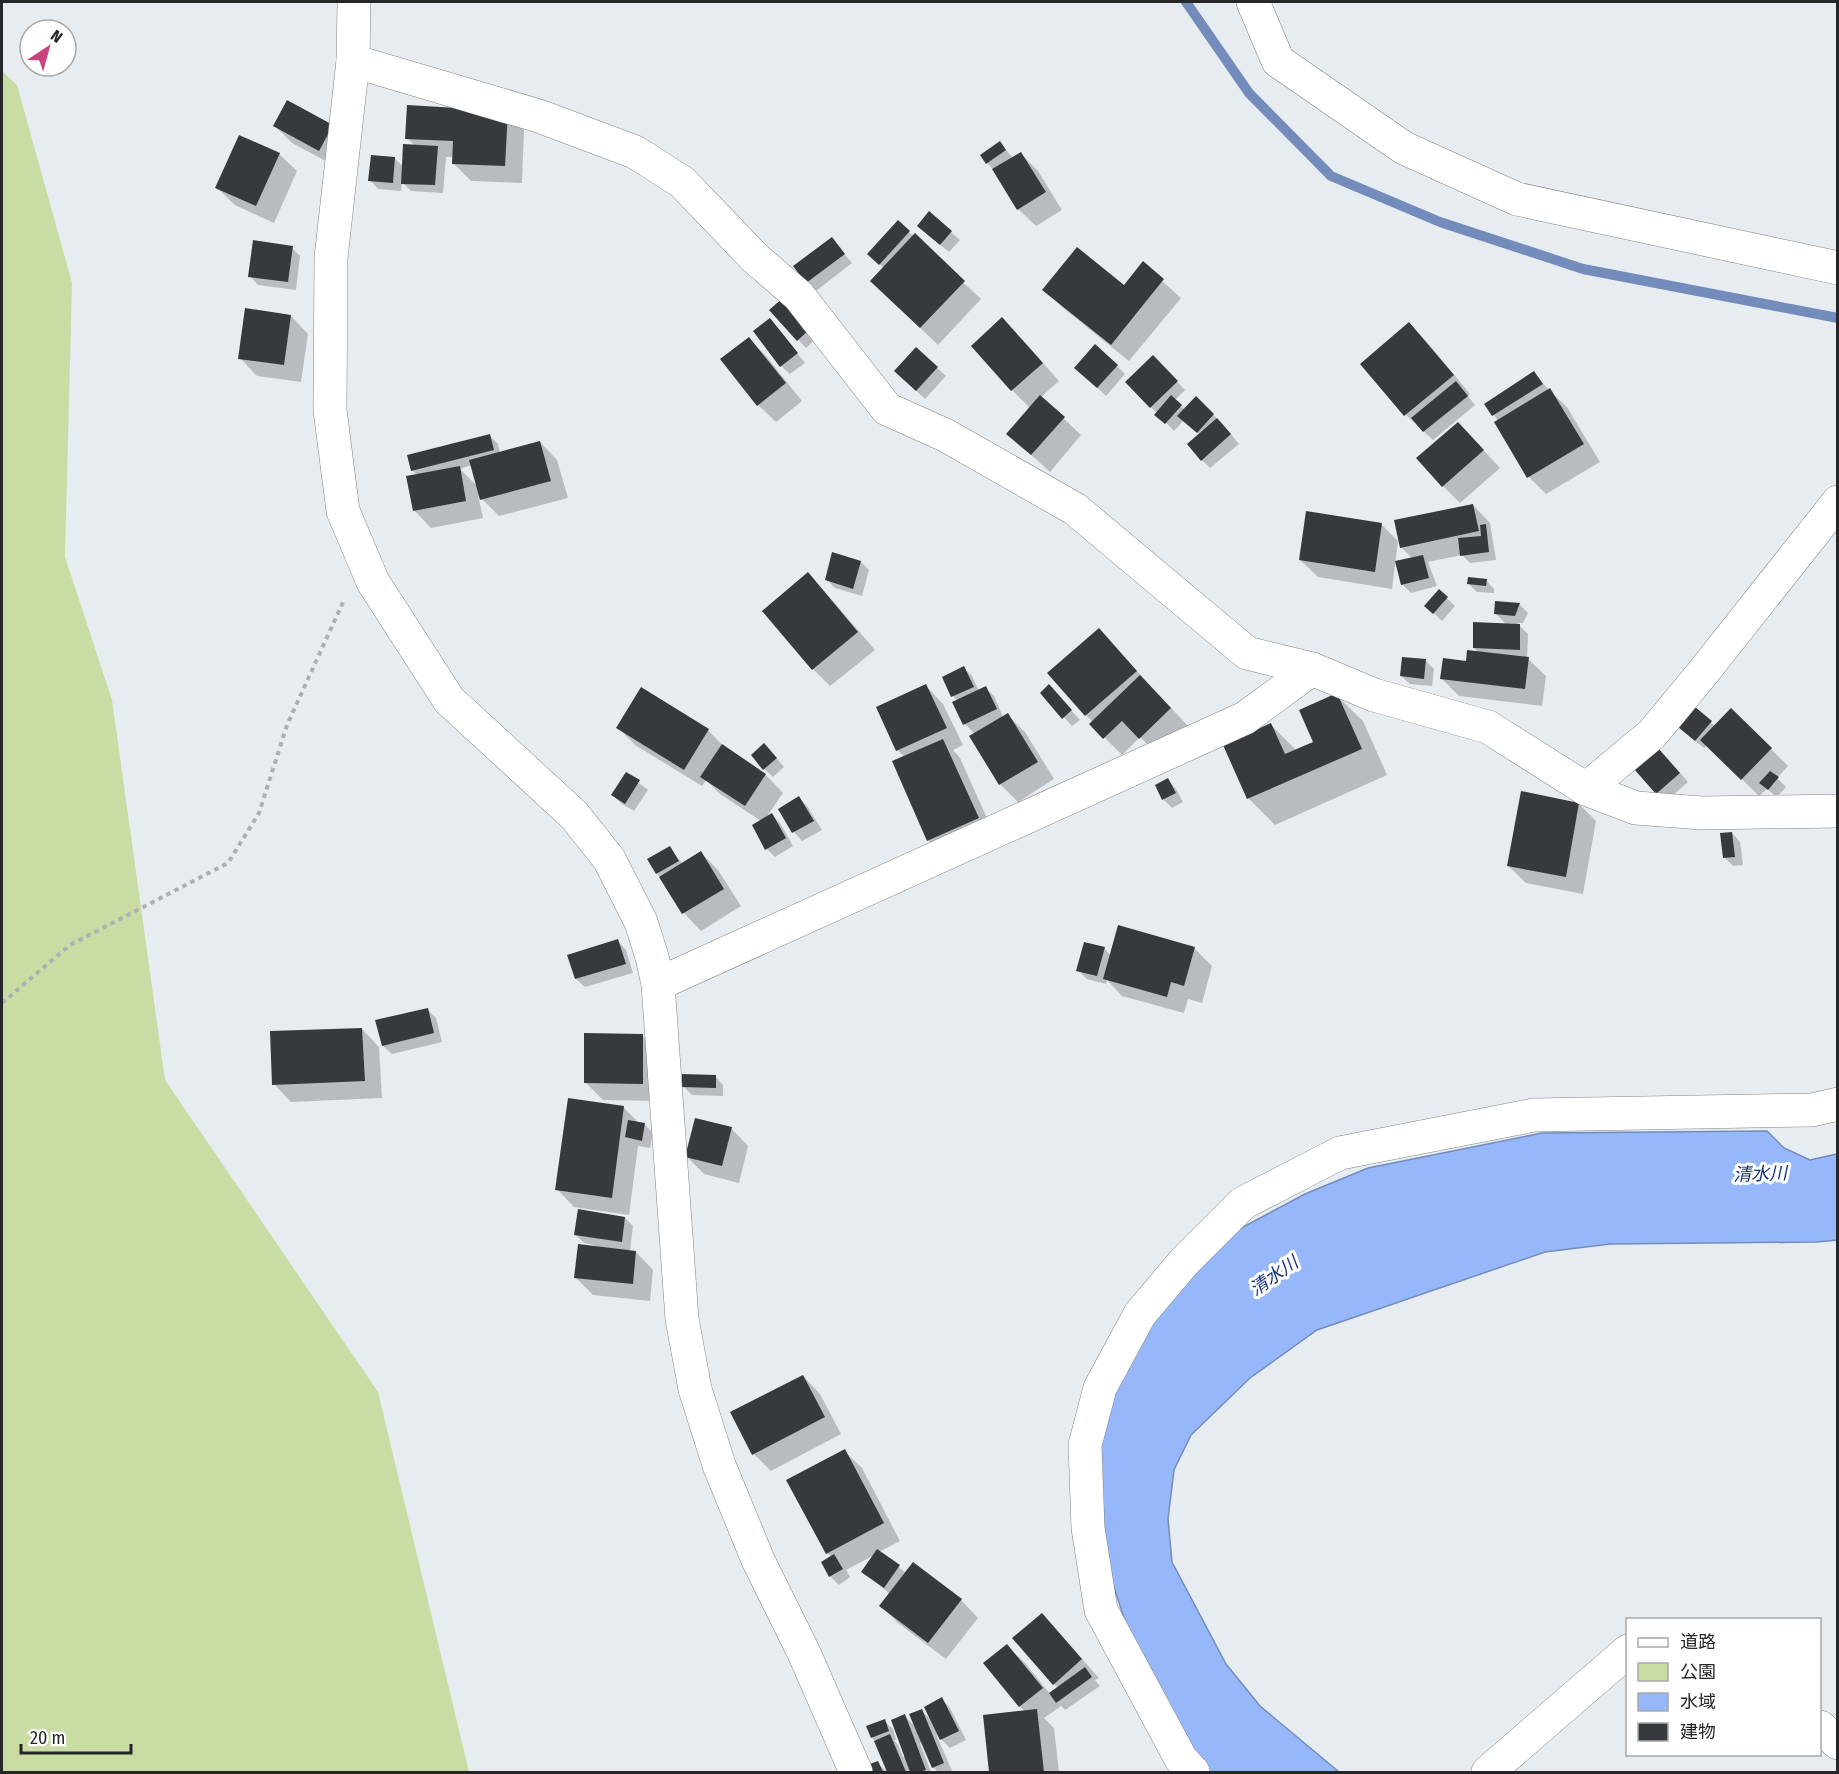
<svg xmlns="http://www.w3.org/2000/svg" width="1839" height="1774" font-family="'Fira Sans Condensed','Noto Sans JP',sans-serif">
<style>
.green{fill:#c9dca4}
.water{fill:#96b7fa;stroke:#748cbb;stroke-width:1.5}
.shadow{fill:#0003;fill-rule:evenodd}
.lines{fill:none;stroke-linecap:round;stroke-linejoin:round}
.stream{stroke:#748cbb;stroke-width:10}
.building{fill:#363a3d}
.street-casing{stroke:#7f8487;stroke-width:34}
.path{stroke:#acb0b3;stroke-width:4;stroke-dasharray:4.5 4.5;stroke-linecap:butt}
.street{stroke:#fff;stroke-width:33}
.labels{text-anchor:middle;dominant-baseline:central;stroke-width:6;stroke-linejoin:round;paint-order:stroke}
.water-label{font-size:18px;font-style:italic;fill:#14327d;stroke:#fff}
</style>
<rect width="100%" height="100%" fill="#e7ecf0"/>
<path class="green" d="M2 71 17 85 72 283 65 557 112 700 165 1080 378 1392 469 1772H2Z"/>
<path class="water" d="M1767 1131 1784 1148 1810 1160 1837 1154V1240L1817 1242 1610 1244 1545 1252 1317 1330 1250 1378 1191 1435 1174 1470 1168 1519 1172 1562 1226 1664 1260 1706 1339 1772H1209L1167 1717 1133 1646 1105 1559 1095 1490 1104 1424 1130 1355 1174 1288 1230 1234 1305 1194 1368 1168 1542 1133Z"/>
<g class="shadow">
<path d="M507 112 524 130 522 183 471 181 453 163 454 157H446L443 193 411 191 402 182 401 191 378 189 370 180 395 158 403 167 415 146 407 138Z"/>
<path d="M275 126H332L337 167 292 143Z"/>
<path d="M1000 143 1013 158 1021 154 1038 171 1062 210 1036 226 1018 209 995 171 987 163Z"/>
<path d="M279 154 297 171 274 223 235 205 217 188Z"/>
<path d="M929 213 960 240 949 252 927 234Z"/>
<path d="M898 222 981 299 938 345 889 298 884 268 869 254Z"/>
<path d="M837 246 852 263 816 291 795 267Z"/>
<path d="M292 248 300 256 296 290 258 285 250 276Z"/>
<path d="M1143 264 1181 298 1129 361 1062 307 1044 289 1124 287Z"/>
<path d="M771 311 819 336 806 348Z"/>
<path d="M291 316 308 334 301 382 257 376 240 358Z"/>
<path d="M1409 324 1426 341 1470 394 1468 396 1475 405 1433 440 1406 415 1362 364Z"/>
<path d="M778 329 805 363 790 374 781 366Z"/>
<path d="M1020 337 1059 381 1041 397 1081 435 1050 472 1008 434 1031 409 1012 390Z"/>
<path d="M749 339 766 356 802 401 776 422 758 405Z"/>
<path d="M1153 357 1185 390 1175 400 1185 410 1196 399 1222 423 1239 444 1210 468 1202 460 1200 435 1184 420 1174 431 1127 382Z"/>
<path d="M1117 366 1125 374 1106 396 1085 376Z"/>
<path d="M937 368 946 376 925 399 904 379Z"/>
<path d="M1534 373 1549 390 1567 407 1600 462 1546 494 1529 477 1498 421 1486 404Z"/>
<path d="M489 435 498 444 500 453 540 442 557 460 568 498 499 516 478 495 483 518 431 528 414 510 418 476 412 470ZM472 465 479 488 460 469Z"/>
<path d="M1475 441 1500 468 1460 503 1443 486Z"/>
<path d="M1473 505 1490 523 1496 560 1470 563 1462 555 1428 562 1437 586 1411 593 1402 584 1413 559 1401 547Z"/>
<path d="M1381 524 1398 541 1392 589 1318 577 1300 560Z"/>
<path d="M861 562 869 570 862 596 835 588 826 579Z"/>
<path d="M808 574 825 592 875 650 830 686 813 669Z"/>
<path d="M1486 580 1494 589V593L1477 592 1469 584Z"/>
<path d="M1439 591 1455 606 1442 621 1426 606Z"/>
<path d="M1497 603 1520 605 1528 613 1523 623H1517L1528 634 1527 658 1546 676 1542 706 1459 696 1441 678 1467 663 1479 653 1474 648 1507 625 1496 614Z"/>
<path d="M1099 630 1188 726 1158 755 1140 737 1122 755 1091 724 1093 722 1086 715Z"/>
<path d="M1426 661 1434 669 1432 686 1410 684 1401 676Z"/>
<path d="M964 668 972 676 979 691 985 688 994 696 1003 717 1007 715 1025 732 1054 779 1018 802 1000 784 975 734 965 724 958 701 953 696 944 677Z"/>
<path d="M926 686 943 704 963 745 953 750 960 758 995 836 946 858 928 840 905 757 897 750Z"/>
<path d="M1042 693 1057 695 1080 720 1072 726Z"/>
<path d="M1336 695 1363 721 1387 775 1275 825 1248 798 1271 725 1297 751 1315 742Z"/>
<path d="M1695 709 1715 726 1771 749 1788 766 1777 778 1786 787 1777 797 1767 789 1759 796 1707 745 1704 748 1688 735Z"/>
<path d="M618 727 708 730 726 749 766 775 783 793 766 818 772 815 780 823 793 846 775 857 767 849 761 821 720 794 706 780 702 786 635 745Z"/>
<path d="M773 754 784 767 773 777 764 769Z"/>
<path d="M1667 758 1688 782 1665 802 1657 793Z"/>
<path d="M627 774 648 790 634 811 622 804 613 795Z"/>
<path d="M1168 780 1176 789 1183 802 1172 808 1164 800 1157 786Z"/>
<path d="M799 798 807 806 822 830 802 841 794 832 780 809Z"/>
<path d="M1579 804 1596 821 1583 894 1526 883 1508 866Z"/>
<path d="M1732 833 1740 842 1743 865 1733 866 1724 857Z"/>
<path d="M669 848 683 864 701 853 718 870 741 906 701 931 684 913 657 873Z"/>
<path d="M1119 927 1195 949 1212 966 1202 1003 1188 999 1184 1013 1122 996 1107 980 1106 984 1087 979 1078 970 1104 948 1111 956Z"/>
<path d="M618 941 626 950 633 973 585 987 576 979Z"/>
<path d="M427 1009 436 1018 442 1042 392 1054 383 1046Z"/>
<path d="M362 1029 379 1047 382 1098 291 1102 274 1084Z"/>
<path d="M642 1035 659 1053V1101L603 1100 585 1082Z"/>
<path d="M715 1076 723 1085V1096L692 1095 683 1086Z"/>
<path d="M624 1108 639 1123 645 1125 653 1133 650 1148 638 1146 629 1215 574 1207 557 1189Z"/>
<path d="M731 1128 748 1146 739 1183 704 1174 687 1157Z"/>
<path d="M625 1218 633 1226 630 1251 636 1252 653 1270 650 1301 593 1295 576 1278 594 1245 584 1243 576 1235Z"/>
<path d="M803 1376 820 1394 841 1434 771 1471 754 1454Z"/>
<path d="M844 1451 862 1468 900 1541 879 1552 906 1573 961 1600 978 1618 946 1659 898 1623 881 1606 890 1594 863 1572 876 1554 846 1570 850 1577 839 1585 830 1576 823 1563 832 1557 827 1553Z"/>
<path d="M1059 1633 1099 1678 1095 1680 1100 1686 1065 1710 1061 1706 1044 1718 1054 1728 1059 1772H990L984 1716 1025 1712 1020 1706 1007 1646 1025 1663 1050 1694 1058 1688 1054 1684Z"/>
<path d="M942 1699 950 1708 966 1740 950 1748 936 1734 952 1771 938 1772 933 1767 922 1742 920 1743 931 1772H911L909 1770V1772H889L876 1741 872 1738 884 1721 893 1729 896 1740H894L898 1745 903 1757 906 1756 904 1716 917 1728 922 1711 932 1721Z"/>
<path d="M877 1762 887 1772H872L869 1766Z"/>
</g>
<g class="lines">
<path class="stream" d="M1186 2 1249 93 1331 176 1440 222 1583 269 1838 318"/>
</g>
<g class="building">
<path d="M287 100 333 125 319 151 273 126Z"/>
<path d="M407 105 508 111 505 166 452 164 453 141 405 139Z"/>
<path d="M239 135 280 153 256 206 215 188Z"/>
<path d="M1000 141 1006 150 986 164 980 155Z"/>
<path d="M403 144 438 146 435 185 401 184Z"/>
<path d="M1021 152 1046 192 1017 210 992 169Z"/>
<path d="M371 155 395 157 393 183 368 181Z"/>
<path d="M929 211 952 231 940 245 917 226Z"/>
<path d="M898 220 910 231 879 265 867 254Z"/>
<path d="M915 233 965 281 920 328 870 281Z"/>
<path d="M832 237 845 254 806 283 793 266Z"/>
<path d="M253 240 293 246 288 282 248 277Z"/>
<path d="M1077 247 1124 285 1143 261 1164 279 1111 345 1042 290Z"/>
<path d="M784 297 812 327 797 341 769 310Z"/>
<path d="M245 308 291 315 284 365 238 359Z"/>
<path d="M1002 317 1043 363 1011 391 971 346Z"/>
<path d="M770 318 798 353 780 367 753 331Z"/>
<path d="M1409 322 1454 375 1404 416 1360 364Z"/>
<path d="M749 337 786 383 757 406 720 359Z"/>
<path d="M1095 344 1118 365 1097 388 1074 368Z"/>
<path d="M916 347 938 367 916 391 894 371Z"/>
<path d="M1153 355 1178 381 1150 408 1125 382Z"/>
<path d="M1534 371 1543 384 1492 416 1484 404Z"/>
<path d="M1456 381 1468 396 1423 432 1411 418Z"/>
<path d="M1550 388 1584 444 1527 478 1494 422Z"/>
<path d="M1040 395 1065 417 1031 455 1006 434Z"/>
<path d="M1171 395 1182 405 1165 424 1154 415Z"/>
<path d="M1196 396 1214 414 1197 433 1177 416Z"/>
<path d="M1217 418 1231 434 1201 461 1187 444Z"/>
<path d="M1458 422 1484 450 1442 487 1416 458Z"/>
<path d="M490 434 494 450 411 471 407 455Z"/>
<path d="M540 441 551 481 480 500 469 460Z"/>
<path d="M460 466 466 501 413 511 406 476Z"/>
<path d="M1473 504 1479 531 1400 548 1394 520Z"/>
<path d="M1306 511 1382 523 1375 572 1299 560Z"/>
<path d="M1486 524 1489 552 1460 556 1458 538 1481 536 1480 525Z"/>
<path d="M832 552 861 561 853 589 825 580Z"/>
<path d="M1423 555 1429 578 1401 585 1395 561Z"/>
<path d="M808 572 858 632 812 670 762 611Z"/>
<path d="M1468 577 1487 579 1486 586 1467 584Z"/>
<path d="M1439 589 1448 597 1433 614 1424 606Z"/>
<path d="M1495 601 1520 603 1515 616 1494 614Z"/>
<path d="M1473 622 1520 624V650L1473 648Z"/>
<path d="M1099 628 1137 671 1085 716 1047 673Z"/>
<path d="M1467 650 1529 657 1525 689 1440 679 1443 658 1466 661Z"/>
<path d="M1402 657 1426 659 1424 679 1400 676Z"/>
<path d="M964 666 974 687 951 697 942 677Z"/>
<path d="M1140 675 1171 708 1139 739 1122 721 1103 739 1089 724Z"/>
<path d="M926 684 947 728 896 751 876 707Z"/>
<path d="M1049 684 1072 710 1062 719 1040 693Z"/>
<path d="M986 686 997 709 963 725 952 702Z"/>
<path d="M641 687 709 729 684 770 616 728Z"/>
<path d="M1337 693 1362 749 1247 799 1223 745 1271 723 1285 754 1313 742 1299 710Z"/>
<path d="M1695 707 1712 721 1695 741 1678 727Z"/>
<path d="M1731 708 1772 748 1741 780 1700 740Z"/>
<path d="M1008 713 1038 762 999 785 969 736Z"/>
<path d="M943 739 979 818 927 841 892 761Z"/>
<path d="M764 743 777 758 763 770 751 755Z"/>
<path d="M722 744 766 774 745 806 700 777Z"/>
<path d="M1658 748 1680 773 1656 794 1634 769Z"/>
<path d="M1770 771 1779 777 1768 790 1759 783Z"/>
<path d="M626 772 640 780 625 804 611 795Z"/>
<path d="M1168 778 1176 793 1162 800 1155 785Z"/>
<path d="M1521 791 1579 803 1566 877 1507 866Z"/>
<path d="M799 796 814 821 792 833 778 809Z"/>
<path d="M772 813 786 838 765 850 752 825Z"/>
<path d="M1732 832 1735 857 1723 858 1720 833Z"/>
<path d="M670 846 679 861 656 874 647 859Z"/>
<path d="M701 851 724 889 682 914 659 877Z"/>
<path d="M1118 925 1195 947 1184 986 1171 982 1167 997 1103 979Z"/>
<path d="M618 939 626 964 575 979 567 955Z"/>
<path d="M1084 942 1105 947 1097 976 1076 971Z"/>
<path d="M428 1008 434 1033 382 1046 375 1020Z"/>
<path d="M362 1028 365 1081 272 1085 270 1031Z"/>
<path d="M584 1033 643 1034V1084L584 1083Z"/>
<path d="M682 1074 716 1075V1088L682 1087Z"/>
<path d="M568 1098 624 1106 612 1198 555 1190Z"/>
<path d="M695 1118 732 1127 722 1166 685 1157Z"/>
<path d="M628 1120 645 1123 642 1141 625 1137Z"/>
<path d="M578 1209 625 1217 622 1242 574 1235Z"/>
<path d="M578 1244 636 1251 633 1284 574 1278Z"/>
<path d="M803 1375 825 1417 752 1455 730 1412Z"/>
<path d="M845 1449 884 1523 826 1554 786 1480Z"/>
<path d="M877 1549 900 1565 884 1588 861 1572Z"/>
<path d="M834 1554 843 1569 829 1577 821 1562Z"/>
<path d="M913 1562 962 1599 928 1643 879 1606Z"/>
<path d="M1042 1613 1082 1659 1053 1685 1012 1638Z"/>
<path d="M1007 1644 1043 1688 1019 1707 983 1663Z"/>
<path d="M1085 1667 1092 1677 1056 1703 1049 1693Z"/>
<path d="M942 1697 959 1731 940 1740 924 1707Z"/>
<path d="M922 1709 944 1763 932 1768 909 1714Z"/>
<path d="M1037 1709 1044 1772H989L983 1715Z"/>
<path d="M905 1714 926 1770 919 1772H910L891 1720Z"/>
<path d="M885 1719 889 1731 871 1738 866 1726Z"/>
<path d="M890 1734 906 1772H887L874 1741Z"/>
<path d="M878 1761 883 1772H870L867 1765Z"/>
</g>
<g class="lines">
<defs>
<g id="street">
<path d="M354 2 353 61 331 258 330 410 343 511 373 582 449 700 574 815 609 859 641 922 652 957 658 984 682 1319 695 1389 719 1465 758 1560 804 1653 856 1772"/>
<path d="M1253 2 1278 61 1404 148 1517 199 1838 268"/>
<path d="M353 61 539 116 635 152 682 182 755 258 799 296 887 409 945 435 1075 509 1247 653 1312 669 1374 695 1488 727 1586 789 1636 808 1702 813 1838 811"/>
<path d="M1586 789 1652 734 1701 675 1838 502"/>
<path d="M658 984 1245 718 1312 669"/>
<path d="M1820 1727 1838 1743"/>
<path d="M1193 1772 1181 1759 1101 1610 1088 1528 1085 1445 1100 1388 1140 1314 1184 1262 1243 1203 1340 1153 1534 1115 1812 1110 1838 1104"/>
<path d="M1488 1772 1628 1651"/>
</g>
</defs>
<use href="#street" class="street-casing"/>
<path class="path" d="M2 1003 70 945 228 863 259 813 287 725 344 600"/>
<use href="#street" class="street"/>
</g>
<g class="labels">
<g class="water-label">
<text transform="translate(1760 1174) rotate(-2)">清水川</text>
<text transform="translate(1274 1276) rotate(-35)">清水川</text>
</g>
</g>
<rect width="1839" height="1774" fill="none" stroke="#242627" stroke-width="6"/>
<rect x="1626" y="1618" width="195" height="138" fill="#ffffff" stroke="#a7a8a9" stroke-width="1.5"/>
<rect x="1638" y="1638" width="30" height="9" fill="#ffffff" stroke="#a7a8a9" stroke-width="1.5"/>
<text x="1680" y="1648" font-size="18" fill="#242627">道路</text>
<rect x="1638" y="1663" width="30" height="18" fill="#c9dca4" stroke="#a7a8a9" stroke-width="1.5"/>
<text x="1680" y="1678" font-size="18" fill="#242627">公園</text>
<rect x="1638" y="1693" width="30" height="18" fill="#96b7fa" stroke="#a7a8a9" stroke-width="1.5"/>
<text x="1680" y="1708" font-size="18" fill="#242627">水域</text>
<rect x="1638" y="1723" width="30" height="18" fill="#363a3d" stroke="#a7a8a9" stroke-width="1.5"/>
<text x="1680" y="1738" font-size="18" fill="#242627">建物</text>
<g transform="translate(48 48) rotate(36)"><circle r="28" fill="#ffffff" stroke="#a7a8a9" stroke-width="1.5"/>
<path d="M0-4.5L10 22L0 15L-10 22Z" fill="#ca427e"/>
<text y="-9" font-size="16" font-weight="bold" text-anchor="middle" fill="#242627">N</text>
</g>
<path d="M21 1744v9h110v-9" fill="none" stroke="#242627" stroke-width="3"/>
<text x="30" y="1744" font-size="18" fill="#242627" stroke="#ffffff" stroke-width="4.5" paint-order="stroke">20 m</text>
</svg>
